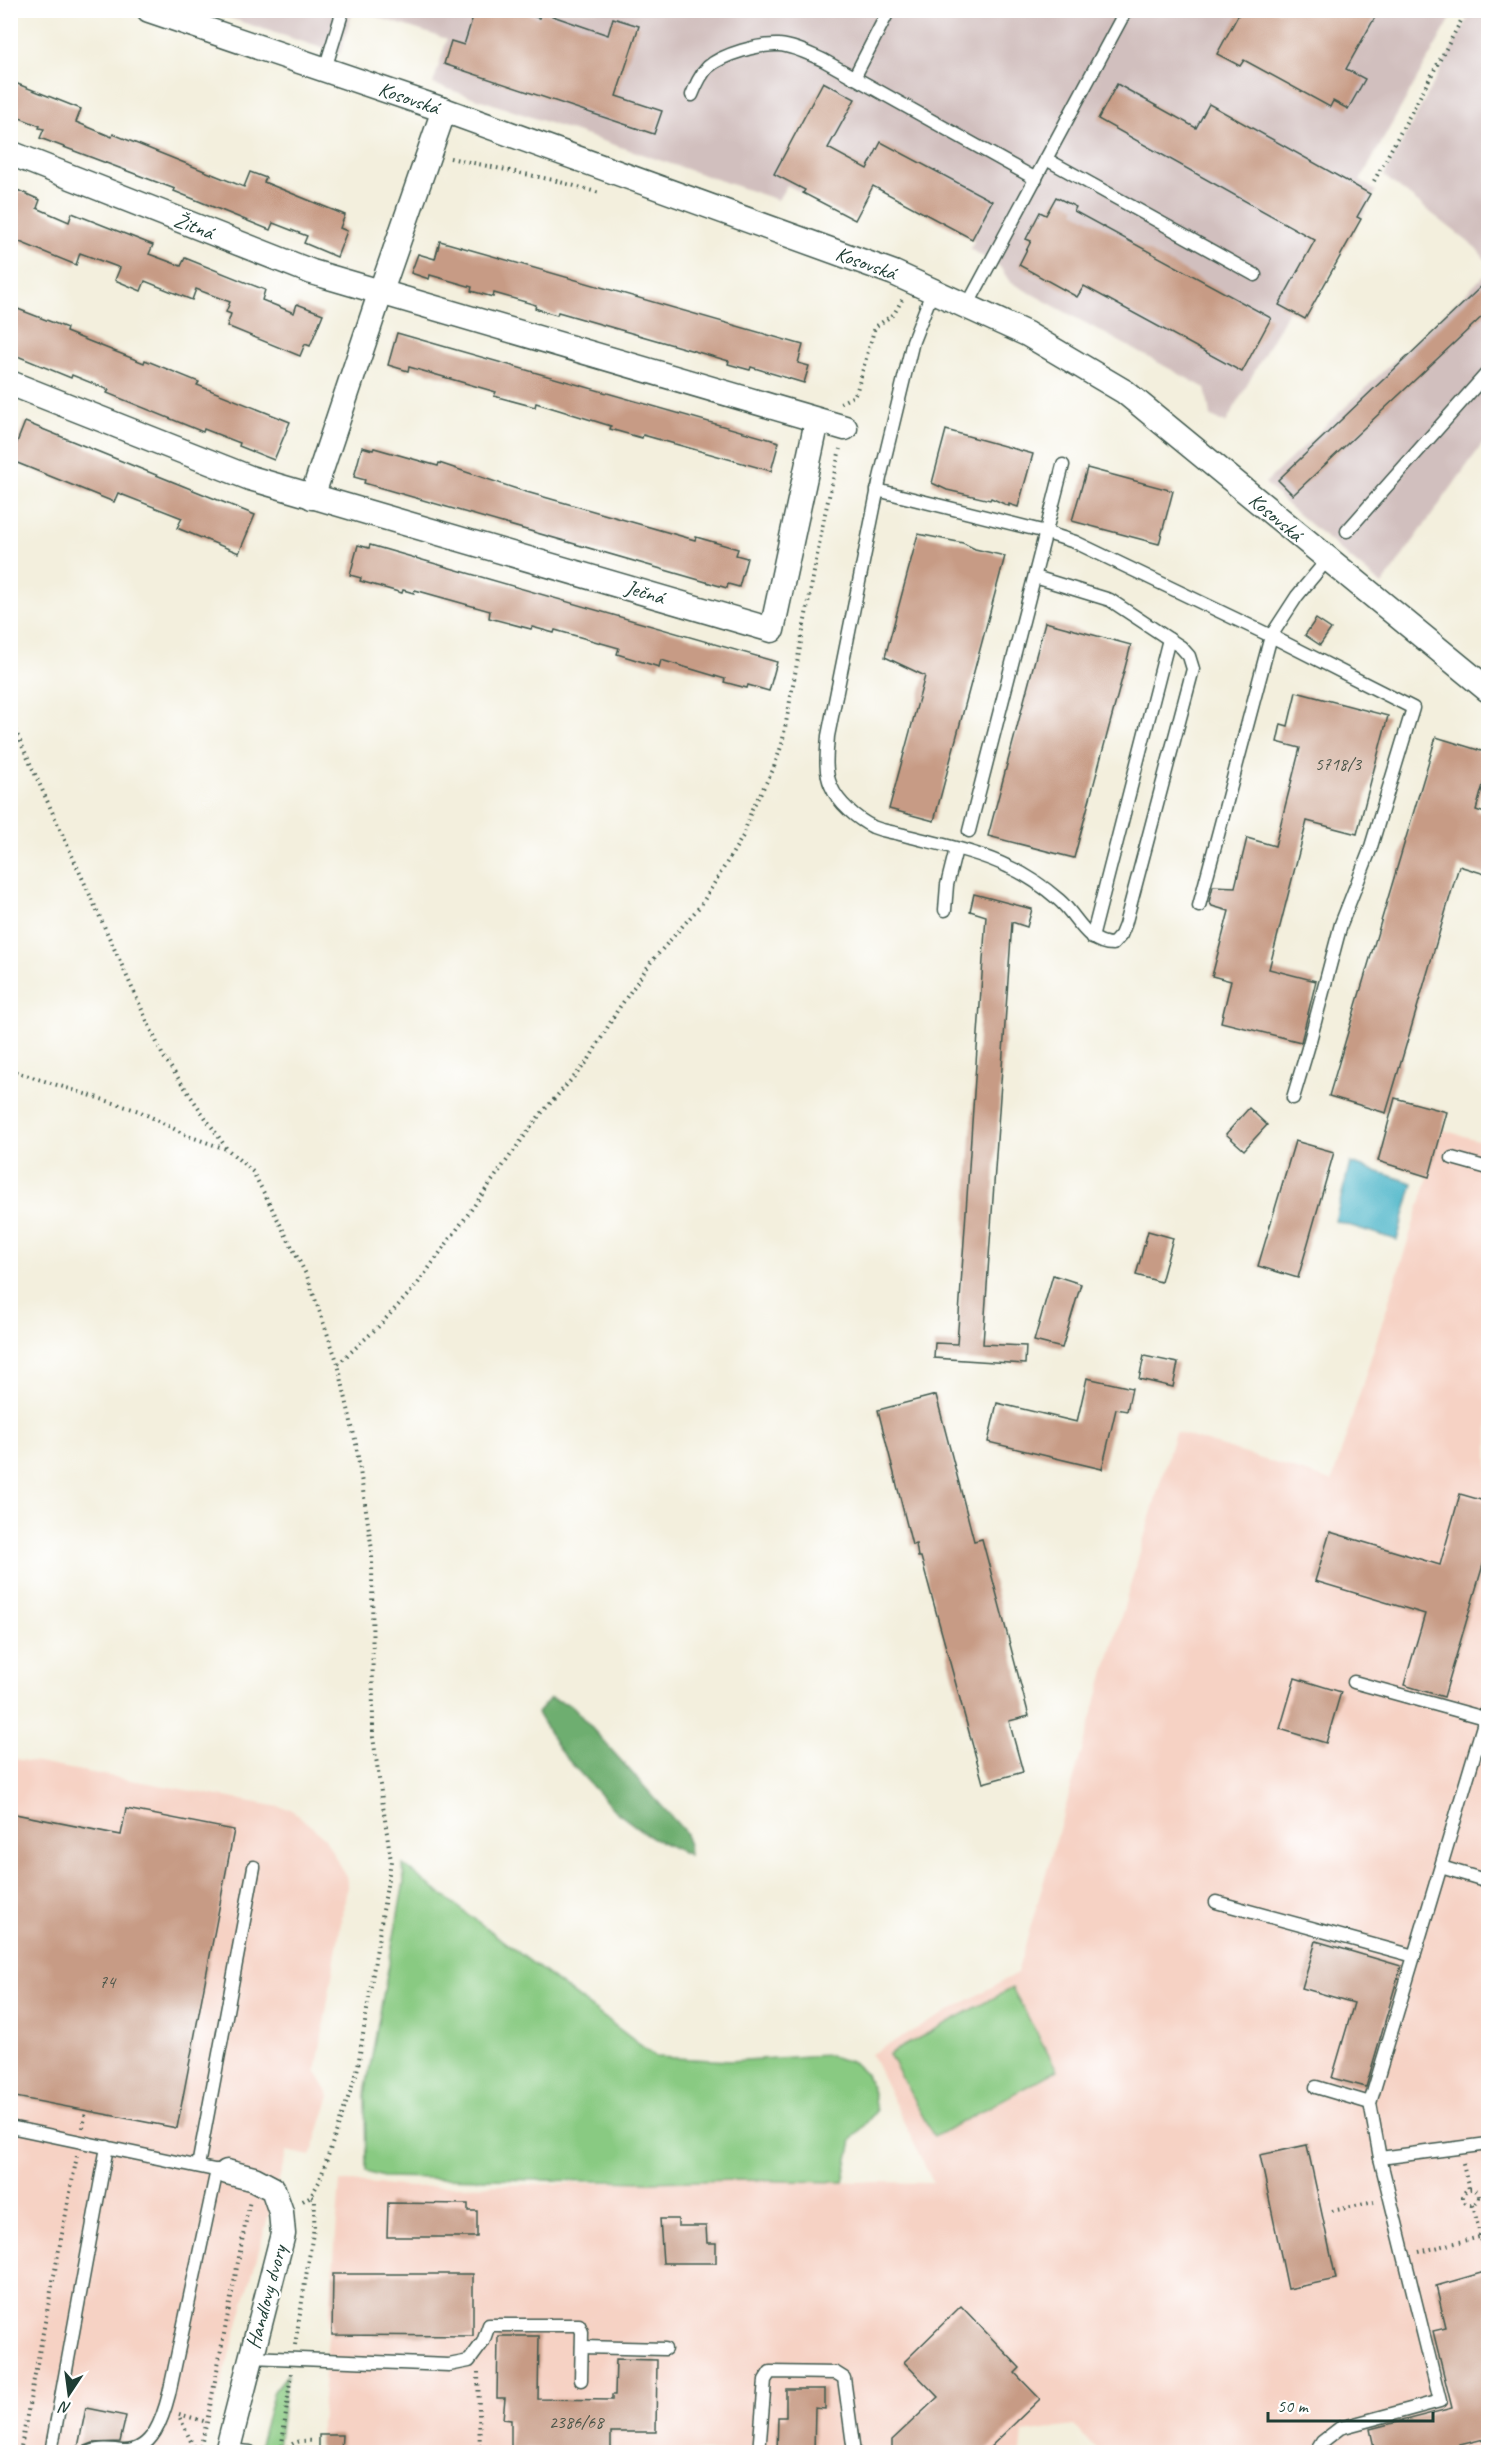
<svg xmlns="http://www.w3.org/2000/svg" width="1499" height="2463" font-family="Caveat,sans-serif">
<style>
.built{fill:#f6d2c4}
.industrial{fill:#d1bfbe}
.green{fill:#89ca82;stroke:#54845b;stroke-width:1.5}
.forest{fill:#6eae70;stroke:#467652;stroke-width:1.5}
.water{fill:#49b4c7;stroke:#34787e;stroke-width:1.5}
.building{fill:#c79b85}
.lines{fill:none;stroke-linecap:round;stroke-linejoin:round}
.lane-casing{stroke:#3f584d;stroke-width:15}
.street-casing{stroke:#3f584d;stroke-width:27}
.path{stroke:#3f584d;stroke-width:4;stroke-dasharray:1.5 4.5;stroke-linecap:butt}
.lane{stroke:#fff;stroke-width:12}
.street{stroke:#fff;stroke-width:24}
.labels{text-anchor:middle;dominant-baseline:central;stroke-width:4.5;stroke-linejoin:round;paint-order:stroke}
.number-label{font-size:18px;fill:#495448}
.street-label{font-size:21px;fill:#1f3d34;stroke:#fff}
</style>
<rect width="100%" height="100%" fill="#fff"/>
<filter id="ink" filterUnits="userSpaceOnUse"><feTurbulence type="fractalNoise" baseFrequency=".0167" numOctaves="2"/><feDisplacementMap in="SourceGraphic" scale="12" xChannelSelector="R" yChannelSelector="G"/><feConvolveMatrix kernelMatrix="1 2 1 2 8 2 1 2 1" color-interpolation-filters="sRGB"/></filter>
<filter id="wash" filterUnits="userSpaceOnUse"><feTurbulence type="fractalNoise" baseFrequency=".008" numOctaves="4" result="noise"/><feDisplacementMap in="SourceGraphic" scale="24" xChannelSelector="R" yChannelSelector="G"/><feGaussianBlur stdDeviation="1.35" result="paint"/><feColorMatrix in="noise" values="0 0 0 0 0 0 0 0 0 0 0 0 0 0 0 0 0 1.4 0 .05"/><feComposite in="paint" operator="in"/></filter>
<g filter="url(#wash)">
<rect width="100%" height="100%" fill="#f3efdd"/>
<g class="built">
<path d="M1443 1130 1488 1143V2452H1098L1074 2426 1023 2433 1021 2452H319L340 2181 411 2187 745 2180 933 2183 871 2054 1017 1973 1175 1432 1332 1481Z"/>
<path d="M10 1758 291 1809 325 1838 348 1881 316 2072 330 2096 311 2156 287 2151 202 2452H11Z"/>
</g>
<g class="industrial">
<path d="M208 11H353L340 54Z"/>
<path d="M358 11H1455L1360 181 1376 191 1361 219 1305 317 1289 309 1226 423 1211 417 1205 388 1010 282 1000 267 970 249 974 241 972 239 873 186 842 218V214L787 185 778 200 433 84 447 39Z"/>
<path d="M1472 11H1488V263L1476 248 1384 176Z"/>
<path d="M1488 272V436L1382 585 1287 505 1265 483Z"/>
</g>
<g class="green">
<path d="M403 1865 656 2057 730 2061 826 2055 854 2063 866 2074 873 2093 876 2111 852 2140 843 2182 738 2180 647 2182 383 2177 366 2172 365 2094 404 1882Z"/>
<path d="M1012 1988 1057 2070 934 2137 889 2054Z"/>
<path d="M287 2375 278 2447 259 2448 274 2391Z"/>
</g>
<path class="forest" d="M550 1698 571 1705 686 1833 689 1855 649 1836 615 1811 560 1751 537 1713Z"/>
<path class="water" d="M1350 1163 1413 1183 1397 1240 1335 1221Z"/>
<g id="blocks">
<g class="building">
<path d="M475 10H515L539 18 541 12 608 35 613 18 639 26 616 96 662 111 654 134 444 64 451 41 464 45Z"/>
<path d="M1241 10H1379L1346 69 1365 79 1348 109 1333 101 1330 107 1244 60 1240 66 1217 54Z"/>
<path d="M823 82 855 99 828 148 867 169 881 142 992 201 972 239 873 186 855 220 803 193 805 190 774 174Z"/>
<path d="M15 83 81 109 76 122 112 137 113 134 244 187 250 172 266 178 264 182 345 215 340 228 347 231 337 257 304 243 307 236 291 230 273 223 270 230 174 191 175 189 40 138 44 129 39 128 40 126 10 114V93Z"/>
<path d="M1117 84 1196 128 1209 104 1370 194 1357 217 1361 219 1305 319 1279 305 1315 240 1098 119Z"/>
<path d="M15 189 40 200 37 208 69 222 72 213 153 245 149 254 181 266 185 258 265 290 262 300 277 306 294 313 297 304 323 314 310 346 305 344 300 356 227 326 231 314 226 312 230 302 196 289 192 300 145 281 141 291 115 280 120 268 115 266 80 253 76 265 10 238V199Z"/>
<path d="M1056 197 1076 207 1074 211 1271 318 1242 372 1084 286 1077 297 1019 265 1031 241 1026 239 1040 212 1046 215Z"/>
<path d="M440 241 803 345 798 363 809 366 804 383 751 367 750 370 728 364 729 361 558 312 557 315 546 312 535 308 536 305 494 293 493 297 471 291 472 287 430 275 429 279 411 273 418 254 435 259Z"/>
<path d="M1488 280V311L1293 495 1278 480Z"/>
<path d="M10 306 67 328 66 332 144 363 145 360 199 382 197 385 290 422 274 460 239 446 240 443 204 429 203 432 107 393 109 390 72 375 71 378 10 353Z"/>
<path d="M397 333 779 442 771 471 643 435 642 438 610 429 611 426 536 403 535 407 494 396 496 392 409 367 408 371 388 365Z"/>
<path d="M25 422 255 515 239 553 177 528 182 518 118 493 114 502 10 460Z"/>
<path d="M946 430 1033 454 1018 507 1009 504V506L991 498 990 500 947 490 932 483Z"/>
<path d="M362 447 373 450 374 448 438 466 439 463 523 491 695 540 696 537 738 549 736 555 747 558 739 587 728 584 727 588 364 483 365 480 354 477Z"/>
<path d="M1087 468 1173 491 1159 544 1072 521Z"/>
<path d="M918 534 963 543 975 549 1005 556 934 821 889 809 925 676 885 657Z"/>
<path d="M358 545 369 548 370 545 777 662 769 691 748 685 747 688 735 685 724 682 725 679 661 660 659 667 617 654 619 648 555 630 554 633 532 627 531 629 489 618 490 611 415 590 414 593 403 590 402 593 360 581 361 578 350 575Z"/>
<path d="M1316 619 1331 629 1320 645 1305 635Z"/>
<path d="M1045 622 1131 645 1074 858 988 836Z"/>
<path d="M1296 692 1388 716 1357 834 1307 821 1269 969 1316 981 1301 1042 1221 1022 1231 981 1212 976 1229 911 1212 906 1209 902 1213 886 1235 887 1247 838 1275 846 1300 748 1277 742 1281 724 1288 726Z"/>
<path d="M1436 737 1488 753V767L1476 810 1488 814V875L1459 866 1386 1113 1329 1096Z"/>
<path d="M974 894 1032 909 1027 927 1012 922 983 1344 1026 1346 1025 1364 934 1358 935 1343 957 1344 986 916 970 911Z"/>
<path d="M1395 1098 1447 1112 1429 1177 1378 1161Z"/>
<path d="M1249 1108 1267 1125 1244 1150 1226 1134Z"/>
<path d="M1295 1141 1334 1152 1298 1278 1258 1266Z"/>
<path d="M1148 1231 1173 1238 1161 1282 1136 1275Z"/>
<path d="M1053 1275 1081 1284 1062 1348 1034 1341Z"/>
<path d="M1144 1356 1178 1363 1173 1387 1139 1379Z"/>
<path d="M1087 1378 1132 1388 1127 1411 1116 1409 1102 1469 988 1442 997 1403 1077 1422Z"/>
<path d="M936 1395 974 1541 982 1539 1029 1716 1009 1721 1023 1772 983 1783 921 1557H918L916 1544 912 1545 878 1410Z"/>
<path d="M1460 1494 1488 1502V1548L1444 1697 1404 1685 1425 1614 1315 1581 1330 1532 1440 1565Z"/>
<path d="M1295 1678 1341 1692 1326 1743 1280 1729Z"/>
<path d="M126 1809 234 1830 177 2128 10 2096V1813L121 1835Z"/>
<path d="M1316 1941 1401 1966 1366 2087 1332 2078 1354 2003 1302 1988Z"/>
<path d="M1307 2145 1336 2279 1288 2289 1260 2155Z"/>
<path d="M388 2203 468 2204V2211H477V2237H387Z"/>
<path d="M660 2219H678V2226H706L707 2243H716V2263H663Z"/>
<path d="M1488 2271V2438L1432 2452H1375L1370 2429 1452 2408 1433 2331 1446 2328 1436 2286Z"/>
<path d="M333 2274H473V2336L332 2335Z"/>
<path d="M961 2306 1020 2368 1015 2373 1040 2399 985 2452H892V2440L938 2397 904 2362Z"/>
<path d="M498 2336H539L538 2399 612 2400V2395H615L616 2359 657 2360 656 2432H611V2450L511 2448V2420L503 2419 505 2398H497Z"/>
<path d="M786 2389H825V2409L815 2408 814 2452H777L778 2417H786Z"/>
<path d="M86 2408 126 2416 120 2442 93 2443 85 2446 83 2452H77Z"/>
<path d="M319 2435H342L341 2452H319Z"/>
</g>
</g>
</g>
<g filter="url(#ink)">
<use href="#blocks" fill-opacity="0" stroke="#3f584d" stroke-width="1.5"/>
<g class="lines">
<defs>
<g id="lane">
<path d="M325 69 343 10"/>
<path d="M854 78 889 10"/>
<path d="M692 95C696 85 700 75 708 67 723 54 759 44 779 45 794 46 809 54 823 60L1036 179"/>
<path d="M1046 159 1255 275"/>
<path d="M933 290 913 341 880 478 828 736C827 752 824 771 831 786 838 803 857 819 873 827 882 831 894 832 904 835 938 844 977 851 1009 867 1027 875 1044 887 1059 900 1077 915 1086 944 1113 944L1121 935 1125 925 1193 669 1189 656 1181 647 1110 600 1035 577"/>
<path d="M967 306 1126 10"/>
<path d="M877 490 1038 530 1075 542 1271 636 1413 708 1370 850 1341 924 1308 1048 1293 1098"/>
<path d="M1347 531 1488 372"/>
<path d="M969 831 1063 465"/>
<path d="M1199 906 1271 636 1297 596 1327 560"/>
<path d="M945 910 947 885 956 849"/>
<path d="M1092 938 1169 639"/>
<path d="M1452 1158 1488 1168"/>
<path d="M1354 1682 1488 1719"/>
<path d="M1441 1867 1488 1881"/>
<path d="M1216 1902 1414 1956"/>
<path d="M1316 2087 1370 2103"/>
<path d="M10 2127 224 2172"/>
<path d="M1380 2158 1488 2144"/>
<path d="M198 2166 254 1867"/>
<path d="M582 2347 665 2349"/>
<path d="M250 2357 449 2365 469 2361 483 2342 489 2325H579L582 2332 581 2380"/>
<path d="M227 2450 250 2452"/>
<path d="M51 2452 107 2147"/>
<path d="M91 2452C100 2448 113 2450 123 2451 153 2452 163 2417 169 2394L217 2170"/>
<path d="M759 2452 765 2380 770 2372 836 2373 844 2378 854 2452"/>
<path d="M1316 2452 1322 2442 1340 2428 1440 2401 1380 2158 1370 2103 1488 1709"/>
</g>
<g id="street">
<path d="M149 10 444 110 894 273 1027 334 1125 392 1488 690"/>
<path d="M10 153 312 272 845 428"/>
<path d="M10 383 250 478 772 630 817 421"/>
<path d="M312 497 381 291 444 110"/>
<path d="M227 2452 283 2234 281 2212 273 2189 254 2179 227 2172"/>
</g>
</defs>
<use href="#lane" class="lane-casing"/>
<use href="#street" class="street-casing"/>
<g class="path">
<path d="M450 158 553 180 600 193"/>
<path d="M1374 181 1467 10"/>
<path d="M840 403 854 396 857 390 875 327 894 314 902 300"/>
<path d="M10 719 163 1056 227 1149 253 1172 307 1276 338 1364 356 1444 372 1550 373 1737 391 1861 357 2072 319 2182 311 2196 301 2202"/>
<path d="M10 1070 139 1111 188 1136 226 1149"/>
<path d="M338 1364 378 1327 416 1286 539 1116 588 1061 617 1011 651 962 701 905 743 836 752 809 773 770 782 744 824 518 840 449"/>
<path d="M83 2128 86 2111"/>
<path d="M1463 2163 1469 2189"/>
<circle cx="1471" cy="2197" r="8"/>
<path d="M1473 2205 1487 2265"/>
<path d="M1332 2211 1374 2202"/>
<path d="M1419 2252 1488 2235"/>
<path d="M295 2345 314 2227 315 2200 311 2196"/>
<path d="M478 2372 480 2452"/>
<path d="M179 2414 207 2422"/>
<path d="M180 2418 196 2452"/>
<path d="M20 2452 77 2156"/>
<path d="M199 2452 207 2422 250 2200"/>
<path d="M281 2452 291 2373"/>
<path d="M283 2452C292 2442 299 2440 313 2441"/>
</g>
<use href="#lane" class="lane"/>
<use href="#street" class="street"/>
</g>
</g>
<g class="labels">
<g class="number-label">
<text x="1338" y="764">5718/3</text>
<text x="107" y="1982">74</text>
<text x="576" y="2422">2386/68</text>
</g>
<g class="street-label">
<text transform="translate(409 98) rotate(19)">Kosovská</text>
<text transform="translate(194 226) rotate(21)">Žitná</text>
<text transform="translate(866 263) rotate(20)">Kosovská</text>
<text transform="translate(1276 517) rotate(40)">Kosovská</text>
<text transform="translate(645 592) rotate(17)">Ječná</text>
<text transform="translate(266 2297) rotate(-75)">Handlovy dvory</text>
</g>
</g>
<rect width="1499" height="2463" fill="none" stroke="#fff" stroke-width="36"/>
<g transform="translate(69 2394) rotate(193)" stroke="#ffffff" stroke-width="4.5" paint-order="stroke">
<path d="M0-4.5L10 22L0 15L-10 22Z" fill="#1f3d34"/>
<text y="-9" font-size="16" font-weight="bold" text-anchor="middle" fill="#1f3d34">N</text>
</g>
<path d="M1268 2412v9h165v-9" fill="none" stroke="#1f3d34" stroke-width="3"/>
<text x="1277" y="2412" font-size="18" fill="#1f3d34" stroke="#ffffff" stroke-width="4.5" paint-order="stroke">50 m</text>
</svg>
